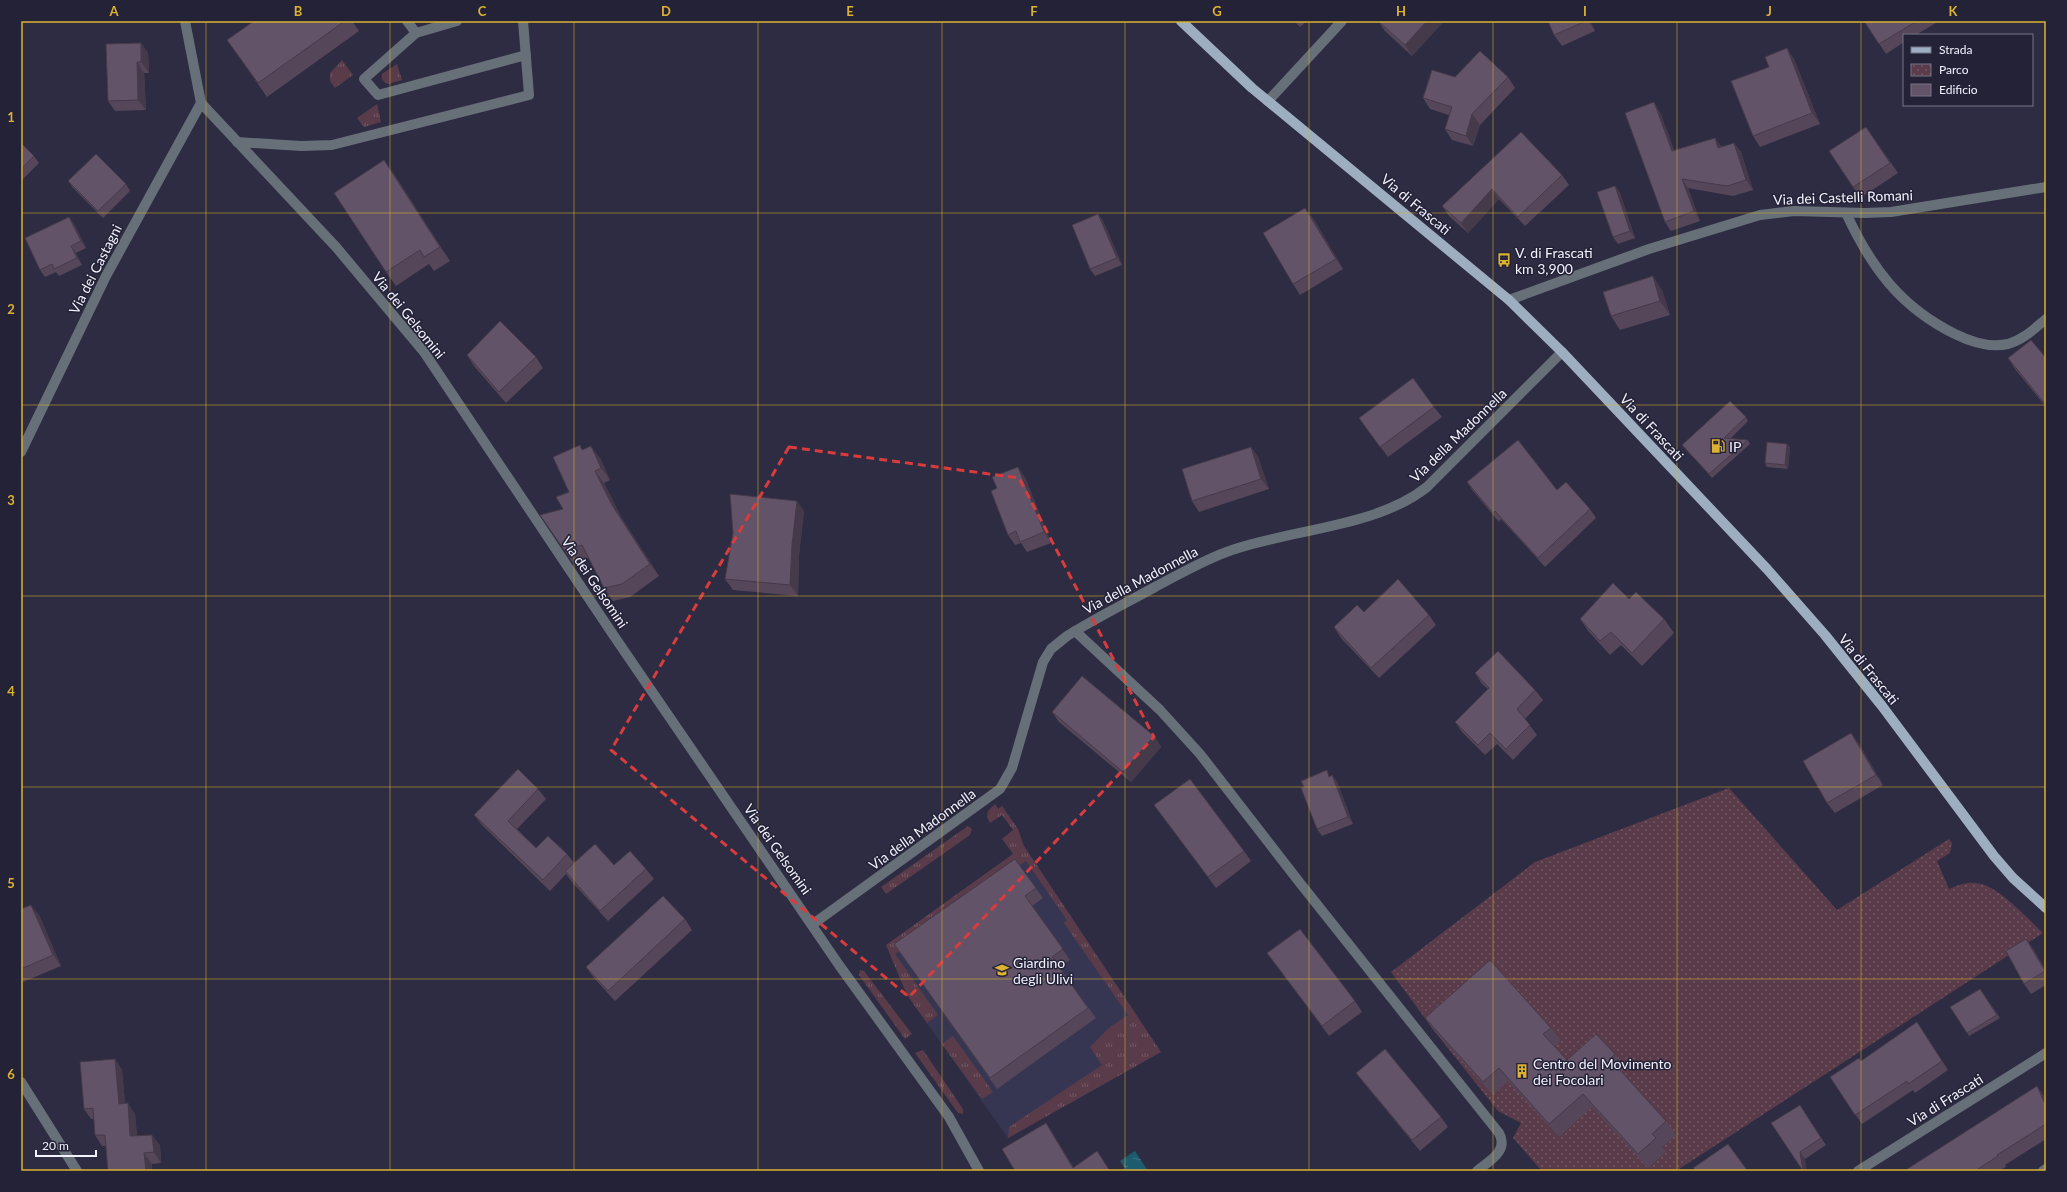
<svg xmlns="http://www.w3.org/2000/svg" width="2067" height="1192" font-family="Lato,sans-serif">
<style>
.built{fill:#373652}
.grass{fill:url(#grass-tufts)}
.park{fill:url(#park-dots)}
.water{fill:url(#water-ripples)}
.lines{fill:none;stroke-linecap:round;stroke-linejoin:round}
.minor{stroke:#676f78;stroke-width:10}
.major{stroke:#9eaec1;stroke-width:10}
.wall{fill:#554759}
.shaded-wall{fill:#453a49}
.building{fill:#635368;stroke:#453a49}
.marked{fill:none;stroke:#d93c3d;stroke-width:3;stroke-dasharray:8 5;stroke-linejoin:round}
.grid{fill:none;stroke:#dcb233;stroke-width:1;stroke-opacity:0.55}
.labels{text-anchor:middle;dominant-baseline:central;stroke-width:3;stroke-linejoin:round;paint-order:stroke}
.street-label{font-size:14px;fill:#f2f2fe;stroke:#242237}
.poi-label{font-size:14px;fill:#f2f2fe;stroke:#242237;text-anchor:start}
.neatline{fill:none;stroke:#dcb233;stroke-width:1.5}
.grid-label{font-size:13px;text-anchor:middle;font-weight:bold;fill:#dcb233}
</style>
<defs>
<pattern id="grass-tufts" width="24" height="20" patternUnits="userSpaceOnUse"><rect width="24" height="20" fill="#5a3b49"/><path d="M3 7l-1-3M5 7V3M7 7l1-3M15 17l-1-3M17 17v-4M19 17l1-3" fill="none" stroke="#725864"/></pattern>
<pattern id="park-dots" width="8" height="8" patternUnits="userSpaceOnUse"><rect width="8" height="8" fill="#5a3b49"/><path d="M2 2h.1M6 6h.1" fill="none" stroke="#725864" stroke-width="1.8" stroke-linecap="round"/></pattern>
<pattern id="water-ripples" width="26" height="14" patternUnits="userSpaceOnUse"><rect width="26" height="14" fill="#1d5c6e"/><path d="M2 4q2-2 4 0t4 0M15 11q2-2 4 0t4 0" fill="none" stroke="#3e7484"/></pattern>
</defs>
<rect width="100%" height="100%" fill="#2d2c42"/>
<path class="built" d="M1024 846 1161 1052 1008 1138 907 995 886 945Z"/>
<g class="grass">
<path d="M342 60 353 75 335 88 330 81V73Z"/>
<path d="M397 64 402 80 388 84C383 82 381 79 382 74Z"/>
<path d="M377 104 381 122 364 127 357 118Z"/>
<path d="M995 804 998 809 1002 806 1018 829 1024 846 1161 1052 1008 1138 1009 1127 1102 1065 1090 1047 1109 1028 1128 1015 1064 923 1067 920 1026 861 895 954 938 1015 927 1023 907 995 886 945 1013 854 1002 839 1013 830 1002 815 990 823 987 817 988 811Z"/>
<path d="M968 826 972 829 970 835 886 894 881 887Z"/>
<path d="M860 970 864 971 912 1034 905 1039 859 975Z"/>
<path d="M953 1036 993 1092 982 1099 942 1044Z"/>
<path d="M923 1050 963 1109V1114L958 1113 915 1053Z"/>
</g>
<path class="park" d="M1729 788 1837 910 1949 839 1952 843 1950 853 1937 861 1949 889C1958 885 1966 882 1976 883 1997 884 2028 919 2043 933L1676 1171H1542L1513 1138 1521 1123 1498 1111 1435 1032 1391 972 1535 862Z"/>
<path class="water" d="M1135 1151 1148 1171H1127L1120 1161Z"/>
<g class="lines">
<g class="minor">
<path d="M185 21 201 103 336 247 424 352 614 636 839 965 949 1117 979 1171"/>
<path d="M407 21 416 33"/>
<path d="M457 21 416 33 364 79 378 95 526 55"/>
<path d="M1268 101 1342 21"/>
<path d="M237 142 301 146 332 145 529 95 523 21"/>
<path d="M1846 213C1871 267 1900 307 1955 334 1971 342 1990 348 2008 344 2023 340 2034 329 2046 319"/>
<path d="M1509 300 1649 249 1760 215 1794 211 1865 213 1891 212 2046 187"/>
<path d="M21 452 106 276 201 103"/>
<path d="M1075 631 1160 710 1200 754 1300 883 1499 1133C1509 1151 1489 1161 1477 1171"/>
<path d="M813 924 1000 789 1012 768 1043 662 1051 649 1067 636C1096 618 1126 603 1155 587 1180 574 1205 559 1232 550 1293 529 1377 527 1427 487L1562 352"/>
<path d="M21 1082 77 1171"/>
<path d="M1858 1171 2046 1053"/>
<path d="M2043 1171 2046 1169"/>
</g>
<path class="major" d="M1181 21 1252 88 1509 300 1562 352 1767 569 1825 635 1882 706 1994 856 2013 878 2046 908"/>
</g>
<g class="wall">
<path d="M254 21H352L359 31 267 97 227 40Z"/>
<path d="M1294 21H1307L1300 27Z"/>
<path d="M1378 21H1444L1412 56 1385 31Z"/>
<path d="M1548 21H1590L1595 31 1562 46 1554 35Z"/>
<path d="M1864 21H1939L1916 35H1904V42L1886 54Z"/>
<path d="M141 43 148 53 149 73H144L146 110 115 111 108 101Z"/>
<path d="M1794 59 1820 124 1760 147 1753 136Z"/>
<path d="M1455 77H1508L1515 88 1480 125 1473 146 1452 140 1445 129 1449 115 1430 109 1423 98Z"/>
<path d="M1660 112 1674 150 1721 147 1734 143 1741 152 1753 190 1733 196 1688 188 1700 221 1671 231 1665 222Z"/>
<path d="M1866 127 1898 173 1860 198 1853 187Z"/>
<path d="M1521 132 1562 175 1569 185 1525 226 1499 199 1468 233 1449 216 1442 206Z"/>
<path d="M21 143 34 156 39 163 21 181Z"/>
<path d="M384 160 394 174 450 261 434 271 429 264 396 286 386 272Z"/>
<path d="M68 181 126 184 130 191 103 218 73 188Z"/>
<path d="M1615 186 1620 193 1635 238 1618 244 1613 237Z"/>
<path d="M1305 208 1313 218 1343 269 1300 295 1293 284Z"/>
<path d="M1098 214 1103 221 1122 265 1095 276 1090 269Z"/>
<path d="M69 217 74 224 86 248 76 253 82 265 59 276 56 272 45 277 40 270Z"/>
<path d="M1662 290 1670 315 1620 330 1611 316Z"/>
<path d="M467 355 536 357 543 368 506 403 474 366Z"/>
<path d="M2008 358H2046V407L2015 369Z"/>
<path d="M1434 407 1442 417 1388 457 1359 418Z"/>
<path d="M1746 417 1748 421 1730 439 1748 440 1750 444 1712 478 1682 445Z"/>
<path d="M1251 447 1258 457 1269 489 1199 512 1192 501Z"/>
<path d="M1790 447 1788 469 1767 467 1765 463Z"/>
<path d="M583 449 600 458 610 480 604 483 621 517 659 576 630 597 613 601 604 588 589 558 573 563 564 550 563 509Z"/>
<path d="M1025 477 1051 543 1027 552 1021 543 1015 545 1008 535Z"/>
<path d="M1467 482 1557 490 1590 509 1596 518 1545 567 1501 519 1499 522 1473 491Z"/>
<path d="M804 511 799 555 798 596 733 590 725 579Z"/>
<path d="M1629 599 1664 619 1674 633 1642 666 1621 645 1610 655 1589 632 1580 619Z"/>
<path d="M1364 612 1429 615 1436 625 1379 678 1341 638 1334 627Z"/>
<path d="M1475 673 1535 690 1543 700 1525 719 1537 735 1513 760 1497 744 1485 755 1462 732 1455 722 1488 689 1482 684Z"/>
<path d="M1052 712 1154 736 1161 747 1131 782 1059 722Z"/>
<path d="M1851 733 1859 744 1883 785 1835 813 1827 803Z"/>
<path d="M1332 775 1337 782 1353 824 1322 836 1317 829 1331 776Z"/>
<path d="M538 789 546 799 517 829 536 848 567 854 574 863 614 865 646 869 654 879 608 921 572 882 566 874 550 891 482 825 474 815Z"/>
<path d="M1154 805 1244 851 1251 861 1216 888Z"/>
<path d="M1015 859 1043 898 1032 906 1070 960 1059 967 1096 1018 997 1089 894 944Z"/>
<path d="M21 909 39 915 61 966 23 982 21 979Z"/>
<path d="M685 919 692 930 615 1001 594 978 586 967Z"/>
<path d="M2026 939 2034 950 2046 971V985L2031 994 2024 984Z"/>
<path d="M1267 953 1355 1001 1362 1012 1329 1036Z"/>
<path d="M1980 989 2000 1018 1969 1036 1967 1033Z"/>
<path d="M1425 1018 1551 1028 1561 1041 1554 1047 1567 1060 1615 1054 1624 1068 1621 1071 1666 1121 1676 1135 1662 1147 1666 1152 1648 1168 1592 1107 1559 1137 1508 1081 1493 1095 1435 1032Z"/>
<path d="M1917 1022 1948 1070 1915 1093 1913 1090 1862 1124 1830 1077 1861 1061Z"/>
<path d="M115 1059 122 1070 125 1103 135 1114 137 1136 160 1145 161 1163 152 1164V1171H108L106 1146H102L95 1135 94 1119H91L84 1109Z"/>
<path d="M1356 1073 1441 1117 1448 1127 1420 1151 1364 1083Z"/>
<path d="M2045 1097 2046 1099V1139L2005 1165 2006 1167 1999 1171H1904Z"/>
<path d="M1804 1112 1826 1145 1805 1159 1771 1123Z"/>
</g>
<g class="shaded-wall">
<path d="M1427 21H1444L1412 56 1405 45Z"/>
<path d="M1588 21H1590L1595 31Z"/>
<path d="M141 43 148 53 149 73 141 62Z"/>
<path d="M1787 48 1794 59 1820 124 1812 113Z"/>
<path d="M137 62 144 73 146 110 138 100Z"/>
<path d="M1654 102 1660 112 1678 161 1672 151Z"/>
<path d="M1472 114 1480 125 1473 146 1466 136Z"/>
<path d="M1715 138 1722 147 1718 148Z"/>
<path d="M1734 143 1741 152 1753 190 1746 180Z"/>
<path d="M384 160 394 174 450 261 440 247Z"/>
<path d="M1682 179 1688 188 1700 221 1694 211Z"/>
<path d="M1615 186 1620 193 1635 238 1630 231Z"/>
<path d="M1492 189 1499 199 1468 233 1461 223Z"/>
<path d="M1305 208 1313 218 1343 269 1336 259Z"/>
<path d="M1098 214 1103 221 1122 265 1117 258Z"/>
<path d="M69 217 74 224 86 248 81 241Z"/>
<path d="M71 246 76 253 82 265 77 258Z"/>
<path d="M1653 276 1662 290 1670 315 1660 301Z"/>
<path d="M1787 444 1790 447 1788 469 1785 465Z"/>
<path d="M591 446 600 458 610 480 601 468Z"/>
<path d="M1251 447 1258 457 1269 489 1261 479Z"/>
<path d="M1018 467 1025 477 1051 543 1044 532Z"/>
<path d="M595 471 604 483 621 517 659 576 650 564 612 505Z"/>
<path d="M797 501 804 511 799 555 798 596 790 585 792 545Z"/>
<path d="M1851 733 1859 744 1883 785 1876 775Z"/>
<path d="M1154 736 1161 747 1131 782 1123 772Z"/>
<path d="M1332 775 1337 782 1353 824 1348 817Z"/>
<path d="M31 905 39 915 61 966 53 955Z"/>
<path d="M2026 939 2034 950 2046 971V972Z"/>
<path d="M115 1059 122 1070 126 1114 119 1104Z"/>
<path d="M2037 1086 2045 1097 2046 1099V1106Z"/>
<path d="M128 1103 135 1114 138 1147 130 1136Z"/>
<path d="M1046 1123 1052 1132 1076 1171H1075Z"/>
<path d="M152 1135 160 1145 161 1163 154 1152Z"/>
<path d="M1800 1152 1805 1159 1807 1171H1803Z"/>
<path d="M144 1153 152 1164V1171H146Z"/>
</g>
<g class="building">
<path d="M254 21H345L258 83 227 40Z"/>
<path d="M1378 21H1427L1405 45Z"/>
<path d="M1548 21H1586L1554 35Z"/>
<path d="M1864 21H1917L1879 44Z"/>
<path d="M141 43V62H137L138 100 108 101 106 44Z"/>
<path d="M1787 48 1812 113 1753 136 1731 81 1769 67 1765 57Z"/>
<path d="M1480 51 1508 77 1472 114 1466 136 1445 129 1452 107 1423 98 1432 70 1455 77Z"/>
<path d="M1654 102 1672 151 1715 138 1718 148 1734 143 1746 180 1727 186 1682 179 1694 211 1665 222 1625 113Z"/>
<path d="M1866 127 1890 163 1853 187 1829 151Z"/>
<path d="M1521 132 1562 175 1518 217 1492 189 1461 223 1442 206Z"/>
<path d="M21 143 34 156 21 169Z"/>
<path d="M96 154 126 184 98 211 68 181Z"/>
<path d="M384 160 440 247 424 257 420 250 386 272 334 193Z"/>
<path d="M1615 186 1630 231 1613 237 1597 192Z"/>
<path d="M1305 208 1336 259 1293 284 1263 233Z"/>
<path d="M1098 214 1117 258 1090 269 1072 225Z"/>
<path d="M69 217 81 241 71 246 77 258 54 269 52 264 40 270 25 238Z"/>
<path d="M1653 276 1660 301 1611 316 1603 292Z"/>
<path d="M500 321 536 357 499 392 467 355Z"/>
<path d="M2031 340 2046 358V405L2008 358Z"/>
<path d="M1413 378 1434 407 1380 447 1359 418Z"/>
<path d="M1730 401 1746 417 1724 438 1748 440 1709 474 1682 445Z"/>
<path d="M1518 440 1557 490 1566 482 1590 509 1538 558 1495 511 1493 513 1467 482Z"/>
<path d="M1767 442 1787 444 1785 465 1765 463Z"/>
<path d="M580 445 582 450 591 446 601 468 595 471 612 505 650 564 622 584 604 588 582 545 564 550 540 515 563 509 556 497 569 492 553 457Z"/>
<path d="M1251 447 1261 479 1192 501 1182 469Z"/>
<path d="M1018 467 1044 532 1020 542 1016 531 1008 535 991 491 997 488 992 477Z"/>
<path d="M730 494 797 501 792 545 790 585 725 579 733 533Z"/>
<path d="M1398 579 1429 615 1371 668 1334 627 1357 605 1364 612Z"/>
<path d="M1613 583 1629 599 1636 592 1664 619 1632 653 1611 632 1600 641 1580 619Z"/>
<path d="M1498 651 1535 690 1517 709 1530 725 1506 749 1490 733 1478 745 1455 722 1489 688 1475 673Z"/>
<path d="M1082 676 1154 736 1123 772 1052 712Z"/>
<path d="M1851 733 1876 775 1827 803 1803 761Z"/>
<path d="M518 769 538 789 508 821 536 848 548 836 567 854 543 880 474 815Z"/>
<path d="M1327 770 1329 777 1332 775 1348 817 1317 829 1301 788 1304 787 1301 781Z"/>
<path d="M1190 779 1244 851 1208 877 1154 805Z"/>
<path d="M595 844 614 865 630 851 646 869 600 911 565 871Z"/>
<path d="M1015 859 1036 888 1025 896 1063 949 1052 957 1088 1008 990 1078 894 944Z"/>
<path d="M663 896 685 919 608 991 586 967Z"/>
<path d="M31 905 53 955 21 969V909Z"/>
<path d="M1300 929 1355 1001 1322 1026 1267 953Z"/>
<path d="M2026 939 2045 971 2024 984 2006 951Z"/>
<path d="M1490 960 1551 1028 1543 1034 1567 1060 1596 1034 1615 1054 1610 1059 1666 1121 1652 1134 1656 1138 1638 1154 1583 1094 1549 1124 1499 1068 1483 1082 1425 1018Z"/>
<path d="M1980 989 1997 1015 1967 1033 1950 1007Z"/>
<path d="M1917 1022 1942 1061 1908 1084 1907 1081 1855 1115 1830 1077 1859 1058 1861 1061Z"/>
<path d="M1385 1049 1441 1117 1412 1140 1356 1073Z"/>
<path d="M115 1059 119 1104 128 1103 130 1136 152 1135 154 1152 144 1153 146 1171H108L105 1135H95L93 1108 84 1109 80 1062Z"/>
<path d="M2037 1086 2046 1106V1124L1997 1155 1998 1156 1975 1171H1904Z"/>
<path d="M1800 1105 1821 1138 1800 1152 1803 1171 1771 1123Z"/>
<path d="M1046 1123 1073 1168 1097 1151 1110 1171H1015L1002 1149Z"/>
<path d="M1728 1144 1747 1170 1746 1171H1696L1693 1168Z"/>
</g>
<path class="marked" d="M789 447 1019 478 1154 737 909 997 611 750Z"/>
<path class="grid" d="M206 21V1171M390 21V1171M574 21V1171M758 21V1171M942 21V1171M1125 21V1171M1309 21V1171M1493 21V1171M1677 21V1171M1861 21V1171M21 213H2046M21 405H2046M21 596H2046M21 787H2046M21 979H2046"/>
<defs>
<symbol id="bus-bare" viewBox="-9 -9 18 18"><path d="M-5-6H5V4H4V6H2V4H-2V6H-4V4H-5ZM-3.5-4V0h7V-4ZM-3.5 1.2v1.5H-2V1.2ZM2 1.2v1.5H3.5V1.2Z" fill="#dcb233" stroke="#242237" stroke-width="2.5" paint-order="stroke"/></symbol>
<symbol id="fuel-bare" viewBox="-9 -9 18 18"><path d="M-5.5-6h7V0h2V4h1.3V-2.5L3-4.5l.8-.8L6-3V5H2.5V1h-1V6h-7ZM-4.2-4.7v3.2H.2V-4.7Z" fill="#dcb233" stroke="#242237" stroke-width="2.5" paint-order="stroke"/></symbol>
<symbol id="school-bare" viewBox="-9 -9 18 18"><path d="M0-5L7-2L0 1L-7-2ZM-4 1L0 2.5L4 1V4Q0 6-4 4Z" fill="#dcb233" stroke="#242237" stroke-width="2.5" paint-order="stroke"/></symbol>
<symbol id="building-bare" viewBox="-9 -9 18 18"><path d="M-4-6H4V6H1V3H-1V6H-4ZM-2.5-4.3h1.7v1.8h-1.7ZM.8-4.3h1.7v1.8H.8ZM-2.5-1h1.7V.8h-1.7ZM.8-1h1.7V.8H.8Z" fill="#dcb233" stroke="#242237" stroke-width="2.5" paint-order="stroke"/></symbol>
</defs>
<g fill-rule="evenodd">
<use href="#bus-bare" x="1494" y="250" width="20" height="20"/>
<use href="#fuel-bare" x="1708" y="436" width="20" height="20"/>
<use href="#school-bare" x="992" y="960" width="20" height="20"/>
<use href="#building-bare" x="1512" y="1061" width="20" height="20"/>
</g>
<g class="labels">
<g class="street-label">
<text transform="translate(1843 197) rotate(-2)">Via dei Castelli Romani</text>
<text transform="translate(1416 204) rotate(40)">Via di Frascati</text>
<text transform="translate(95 269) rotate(-63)">Via dei Castagni</text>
<text transform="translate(409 315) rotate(51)">Via dei Gelsomini</text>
<text transform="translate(1652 427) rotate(47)">Via di Frascati</text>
<text transform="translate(1458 435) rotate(-44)">Via della Madonnella</text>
<text transform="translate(1140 580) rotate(-28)">Via della Madonnella</text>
<text transform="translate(595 582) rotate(56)">Via dei Gelsomini</text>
<text transform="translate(1869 669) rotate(51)">Via di Frascati</text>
<text transform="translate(922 829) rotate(-36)">Via della Madonnella</text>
<text transform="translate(778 849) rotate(55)">Via dei Gelsomini</text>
<text transform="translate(1945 1100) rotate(-32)">Via di Frascati</text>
</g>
<g class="poi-label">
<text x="1515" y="252">V. di Frascati<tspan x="1515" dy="16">km 3,900</tspan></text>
<text x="1729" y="446">IP</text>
<text x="1013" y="962">Giardino<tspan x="1013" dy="16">degli Ulivi</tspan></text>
<text x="1533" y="1063">Centro del Movimento<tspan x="1533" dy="16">dei Focolari</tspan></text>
</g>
</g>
<rect width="2067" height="1192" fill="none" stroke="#242237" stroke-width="44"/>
<rect x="1903" y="34" width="130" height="72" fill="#242237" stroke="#767587"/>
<rect x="1911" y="47" width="20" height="6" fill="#9eaec1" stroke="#767587"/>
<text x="1939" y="54" font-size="12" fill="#f2f2fe">Strada</text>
<rect x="1911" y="64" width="20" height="12" fill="url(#park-dots)" stroke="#767587"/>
<text x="1939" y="74" font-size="12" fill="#f2f2fe">Parco</text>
<rect x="1911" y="84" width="20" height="12" fill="#635368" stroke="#767587"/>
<text x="1939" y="94" font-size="12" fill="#f2f2fe">Edificio</text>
<path d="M36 1150v6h60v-6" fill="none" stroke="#f2f2fe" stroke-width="2"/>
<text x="42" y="1150" font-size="12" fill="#f2f2fe" stroke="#242237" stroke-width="3" paint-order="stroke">20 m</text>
<rect x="22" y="22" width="2023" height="1148" class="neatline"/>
<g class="grid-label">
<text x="114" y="16">A</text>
<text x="298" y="16">B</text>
<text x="482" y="16">C</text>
<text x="666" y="16">D</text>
<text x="850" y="16">E</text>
<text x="1034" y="16">F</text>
<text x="1217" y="16">G</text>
<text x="1401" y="16">H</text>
<text x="1585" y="16">I</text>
<text x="1769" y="16">J</text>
<text x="1953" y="16">K</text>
<text x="11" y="122">1</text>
<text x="11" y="314">2</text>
<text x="11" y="505">3</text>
<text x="11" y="696">4</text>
<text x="11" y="888">5</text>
<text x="11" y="1079">6</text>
</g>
</svg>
